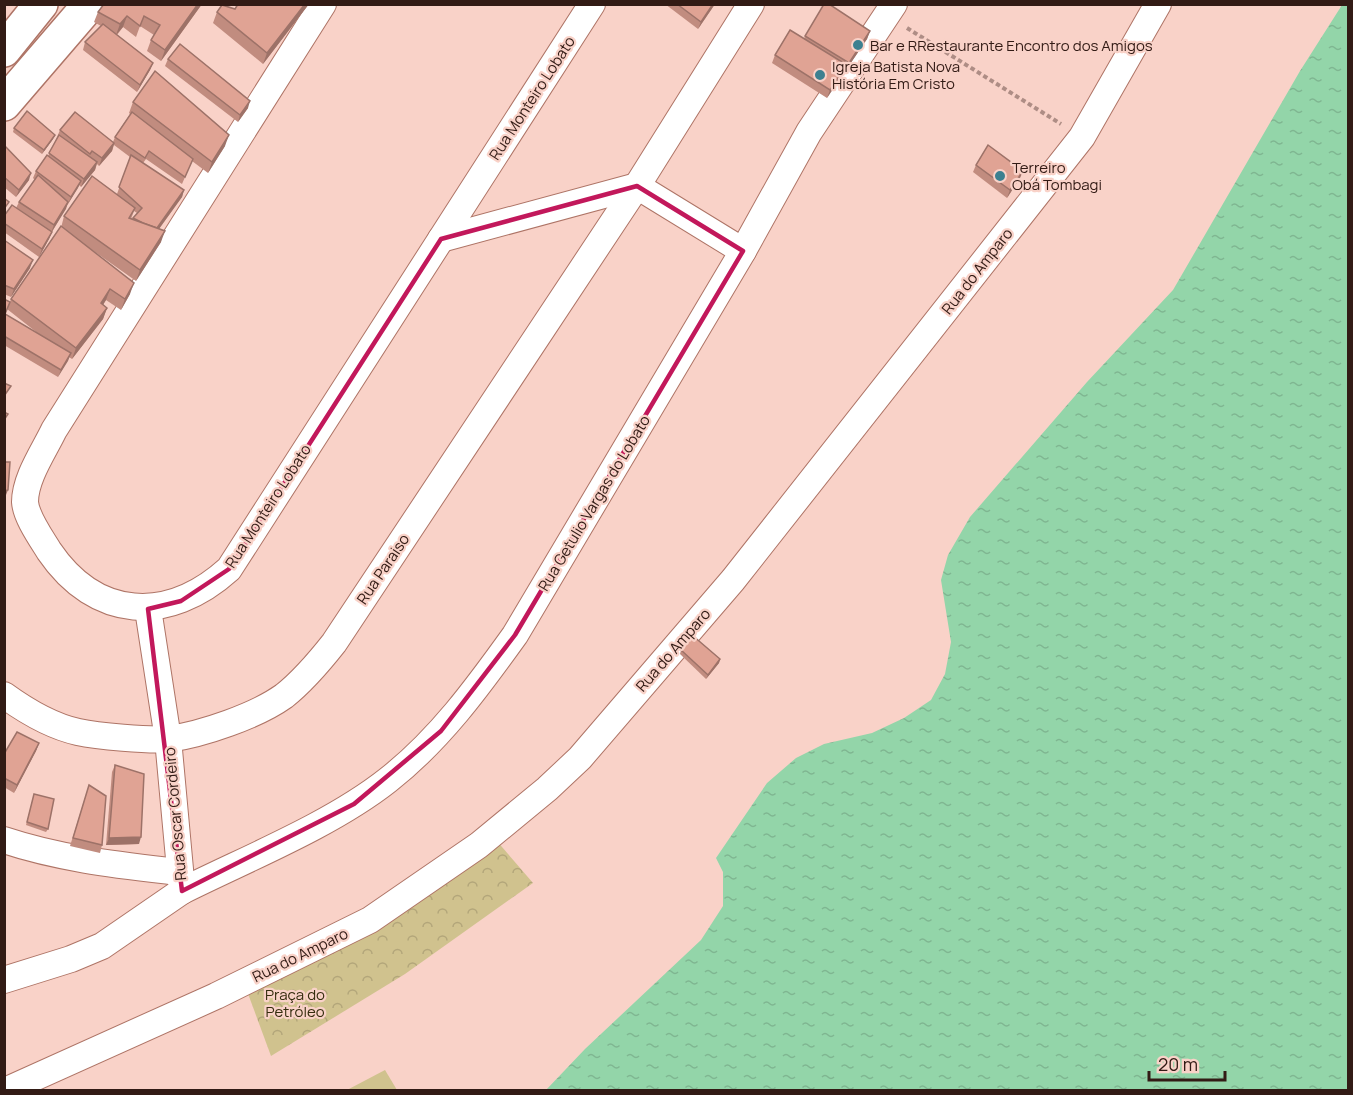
<svg xmlns="http://www.w3.org/2000/svg" width="1353" height="1095" font-family="Manrope,sans-serif">
<style>
.grass{fill:#d0c28e}
.park{fill:url(#park-crowns)}
.water{fill:url(#water-ripples)}
.lines{fill:none;stroke-linecap:round;stroke-linejoin:round}
.street-casing{stroke:#ae7466;stroke-width:28}
.primary-casing{stroke:#ae7466;stroke-width:36}
.path{stroke:#ae8d85;stroke-width:4;stroke-dasharray:4.5 3;stroke-linecap:butt}
.street{stroke:#fff;stroke-width:26}
.primary{stroke:#fff;stroke-width:33}
.wall{fill:#c18c7f;fill-rule:evenodd}
.shaded-wall{fill:#9d7268}
.building{fill:#e0a394;stroke:#9d7268;stroke-width:1.5}
.marked{fill:none;stroke:#c2185b;stroke-width:4.5;stroke-linejoin:round}
.poi-dot{fill:#3d8090;stroke:#f9d2c8;stroke-width:2}
.labels{text-anchor:middle;dominant-baseline:central;stroke-width:4.5;stroke-linejoin:round;paint-order:stroke}
.poi-label{font-size:15px;fill:#321b15;stroke:#f9d2c8;text-anchor:start}
.street-label{font-size:15px;fill:#321b15;stroke:#f9d2c8}
.park-label{font-size:15px;fill:#352d0e;stroke:#f9d2c8}
</style>
<defs>
<pattern id="park-crowns" width="20" height="18" patternUnits="userSpaceOnUse" patternTransform="scale(1.5)"><rect width="20" height="18" fill="#d0c28e"/><path d="M2 6a3 3 0 1 1 6 0M12 15a3 3 0 1 1 6 0" fill="none" stroke="#b3a67a"/></pattern>
<pattern id="water-ripples" width="26" height="14" patternUnits="userSpaceOnUse" patternTransform="scale(1.5)"><rect width="26" height="14" fill="#93d5a9"/><path d="M2 4q2-2 4 0t4 0M15 11q2-2 4 0t4 0" fill="none" stroke="#7fb691"/></pattern>
</defs>
<rect width="100%" height="100%" fill="#f9d2c8"/>
<path class="grass" d="M385 1070 397 1090H347Z"/>
<path class="park" d="M496 840 533 883 405 974 271 1056 247 991Z"/>
<path class="water" d="M1342 5H1348V1090H546L585 1049 701 940 723 906V872L716 858 767 783 796 758 824 744 872 733 904 718 931 700 945 674 951 642 941 580 948 555 970 517 1087 382 1173 290 1300 71Z"/>
<g class="lines">
<defs>
<g id="street">
<path d="M323 4 54 430C44 451 25 478 25 502 26 517 41 538 49 551 96 620 168 624 229 569L592 4"/>
<path d="M441 239 637 186 743 251"/>
<path d="M4 695C26 711 51 726 78 732 97 736 149 741 169 739 203 734 256 716 284 696 303 681 319 662 334 643L637 186 751 4"/>
<path d="M4 840C61 859 119 865 178 872"/>
<path d="M182 891C248 858 331 825 388 780 439 740 477 688 515 635L743 251 809 132 894 4"/>
<path d="M4 980 71 959 102 946 182 891 168 739 148 609"/>
<path d="M7 1090 216 996 370 920 479 845 547 789 580 758 733 580 1082 137 1158 4"/>
</g>
<g id="primary">
<path d="M4 50 41 4"/>
<path d="M4 104 90 4"/>
</g>
</defs>
<use href="#street" class="street-casing"/>
<use href="#primary" class="primary-casing"/>
<path class="path" d="M907 28 1061 124"/>
<use href="#street" class="street"/>
<use href="#primary" class="primary"/>
</g>
<g class="wall">
<path d="M104 4H202L161 61 147 51 151 40 154 35 140 26 136 37 123 27 117 35 153 63 150 70 137 92 83 50 85 42 101 26 94 22 98 12Z"/>
<path d="M238 4H309L263 64 213 23 217 12 235 9Z"/>
<path d="M665 4H715L698 29Z"/>
<path d="M870 31 867 39 846 70 845 69 827 98 772 63 775 55 804 39 805 36Z"/>
<path d="M168 59 248 108 238 122 165 66Z"/>
<path d="M133 102 225 146 208 173 192 161 182 184 146 159 143 163 184 190 182 197 159 229 161 242 136 281 88 247 130 294 121 310 106 300 103 305 107 308 103 319 72 359 69 357 58 377 4 345V299L10 302 11 299 61 228 64 216 117 194 130 157 114 145 112 151 99 166 97 164 95 170 81 187 79 185 52 232 49 239 39 257 4 232V216L16 208 19 202 35 180 33 178 36 171 48 156 57 137 60 130 113 142 115 137 130 114 129 113ZM134 211 137 213 132 219H131ZM7 309 40 335 5 314Z"/>
<path d="M14 128 53 139 42 154 13 132Z"/>
<path d="M4 145 29 180 16 197 4 187Z"/>
<path d="M976 165 1020 178 1007 198 973 172Z"/>
<path d="M4 240 30 268 11 297 4 294Z"/>
<path d="M681 650 720 659 719 663 706 679 680 654Z"/>
<path d="M39 743 36 751 14 793 4 787V754Z"/>
<path d="M115 765 139 844 106 845 112 772Z"/>
<path d="M89 785 102 845 100 853 70 846Z"/>
<path d="M33 798 48 829 46 832 26 825Z"/>
</g>
<g class="shaded-wall">
<path d="M198 4H202L161 61 165 50Z"/>
<path d="M305 4H309L263 64 267 53Z"/>
<path d="M713 4H715L698 29 701 22Z"/>
<path d="M127 16 123 27 116 35 120 24Z"/>
<path d="M870 31 867 39 846 70 849 63Z"/>
<path d="M153 63 150 70 137 92 140 85Z"/>
<path d="M847 65 844 73 827 98 830 90Z"/>
<path d="M250 101 248 108 238 122 240 115Z"/>
<path d="M55 135 53 139 42 154 44 150Z"/>
<path d="M229 135 225 146 208 173 212 162Z"/>
<path d="M114 143 112 151 99 166 102 158Z"/>
<path d="M97 162 95 170 81 187 84 179Z"/>
<path d="M1023 171 1020 178 1007 198 1010 190Z"/>
<path d="M31 173 29 180 16 197 19 190Z"/>
<path d="M81 181 78 188 68 204 71 197Z"/>
<path d="M184 190 182 197 153 237 156 230Z"/>
<path d="M68 202 66 209 51 233 54 225Z"/>
<path d="M165 231 161 242 136 281 140 270Z"/>
<path d="M52 232 49 239 39 257 42 249Z"/>
<path d="M33 260 30 268 11 297 14 289Z"/>
<path d="M134 283 130 294 121 310 125 299Z"/>
<path d="M110 289 106 300 97 314 101 303Z"/>
<path d="M107 308 103 319 72 359 76 348Z"/>
<path d="M71 353 68 361 58 377 61 370Z"/>
<path d="M8 490 4 500V491Z"/>
<path d="M720 659 719 663 706 679 708 675Z"/>
<path d="M39 743 36 751 14 793 17 785Z"/>
<path d="M141 837 139 844 106 845 109 838Z"/>
</g>
<g class="building">
<path d="M104 4H198L165 50 151 40 160 25 144 16 140 26 127 16 120 24 98 12Z"/>
<path d="M238 4H305L267 53 217 12 222 5 235 9Z"/>
<path d="M677 4H713L701 22Z"/>
<path d="M824 4H829L870 31 849 63 805 36Z"/>
<path d="M103 24 153 63 140 85 85 42Z"/>
<path d="M790 30 847 65 830 90 775 55Z"/>
<path d="M180 44 250 101 240 115 168 59Z"/>
<path d="M155 71 229 135 212 162 133 102Z"/>
<path d="M27 111 55 135 44 150 14 128Z"/>
<path d="M75 112 114 143 102 158 92 151 90 154 60 130Z"/>
<path d="M132 112 193 159 185 177 149 151 145 158 115 137Z"/>
<path d="M59 135 97 162 84 179 49 153Z"/>
<path d="M4 145 31 173 19 190 4 177Z"/>
<path d="M988 145 1023 171 1010 190 976 165Z"/>
<path d="M47 155 81 181 71 197 36 171Z"/>
<path d="M131 155 184 190 157 228 143 223 133 218 142 208 119 187Z"/>
<path d="M38 175 68 202 54 225 19 202Z"/>
<path d="M92 176 135 208 129 218 165 231 140 270 64 216Z"/>
<path d="M4 198 9 202 4 209Z"/>
<path d="M12 205 52 232 42 249 4 223V216Z"/>
<path d="M61 226 134 283 125 299 110 289 101 303 107 308 76 348 11 299Z"/>
<path d="M4 240 33 260 14 289 4 285Z"/>
<path d="M4 299 10 302 5 314 71 353 61 370 4 336Z"/>
<path d="M4 383 11 386 4 396Z"/>
<path d="M4 412 8 414 4 420Z"/>
<path d="M4 462H10L8 490 4 491Z"/>
<path d="M692 635 720 659 708 675 681 650Z"/>
<path d="M17 732 39 743 17 785 4 778V754Z"/>
<path d="M115 765 144 774 141 837 109 838Z"/>
<path d="M89 785 106 796 102 845 73 838Z"/>
<path d="M34 794 54 799 48 829 27 822Z"/>
</g>
<path class="marked" d="M637 186 743 251 515 635 441 731 354 804 182 891 148 609 181 601 229 569 441 239Z"/>
<g class="poi-dot">
<circle cx="858" cy="45" r="6"/>
<circle cx="820" cy="75" r="6"/>
<circle cx="1000" cy="176" r="6"/>
</g>
<g class="labels">
<g class="poi-label">
<text x="870" y="45">Bar e RRestaurante Encontro dos Amigos</text>
<text x="832" y="66">Igreja Batista Nova<tspan x="832" dy="17">História Em Cristo</tspan></text>
<text x="1012" y="167">Terreiro<tspan x="1012" dy="17">Obá Tombagi</tspan></text>
</g>
<g class="street-label">
<text transform="translate(532 98) rotate(-57)">Rua Monteiro Lobato</text>
<text transform="translate(977 271) rotate(-52)">Rua do Amparo</text>
<text transform="translate(594 503) rotate(-59)">Rua Getulio Vargas do Lobato</text>
<text transform="translate(268 506) rotate(-57)">Rua Monteiro Lobato</text>
<text transform="translate(383 569) rotate(-56)">Rua Paraiso</text>
<text transform="translate(673 650) rotate(-49)">Rua do Amparo</text>
<text transform="translate(175 814) rotate(-95)">Rua Oscar Cordeiro</text>
<text transform="translate(300 955) rotate(-26)">Rua do Amparo</text>
</g>
<g class="park-label">
<text x="295" y="994">Praça do<tspan x="295" dy="17">Petróleo</tspan></text>
</g>
</g>
<rect width="1353" height="1095" fill="none" stroke="#321b15" stroke-width="12"/>
<path d="M1149 1071v9h76v-9" fill="none" stroke="#321b15" stroke-width="3"/>
<text x="1158" y="1071" font-size="18" fill="#321b15" stroke="#f9d2c8" stroke-width="4.5" paint-order="stroke">20 m</text>
</svg>
